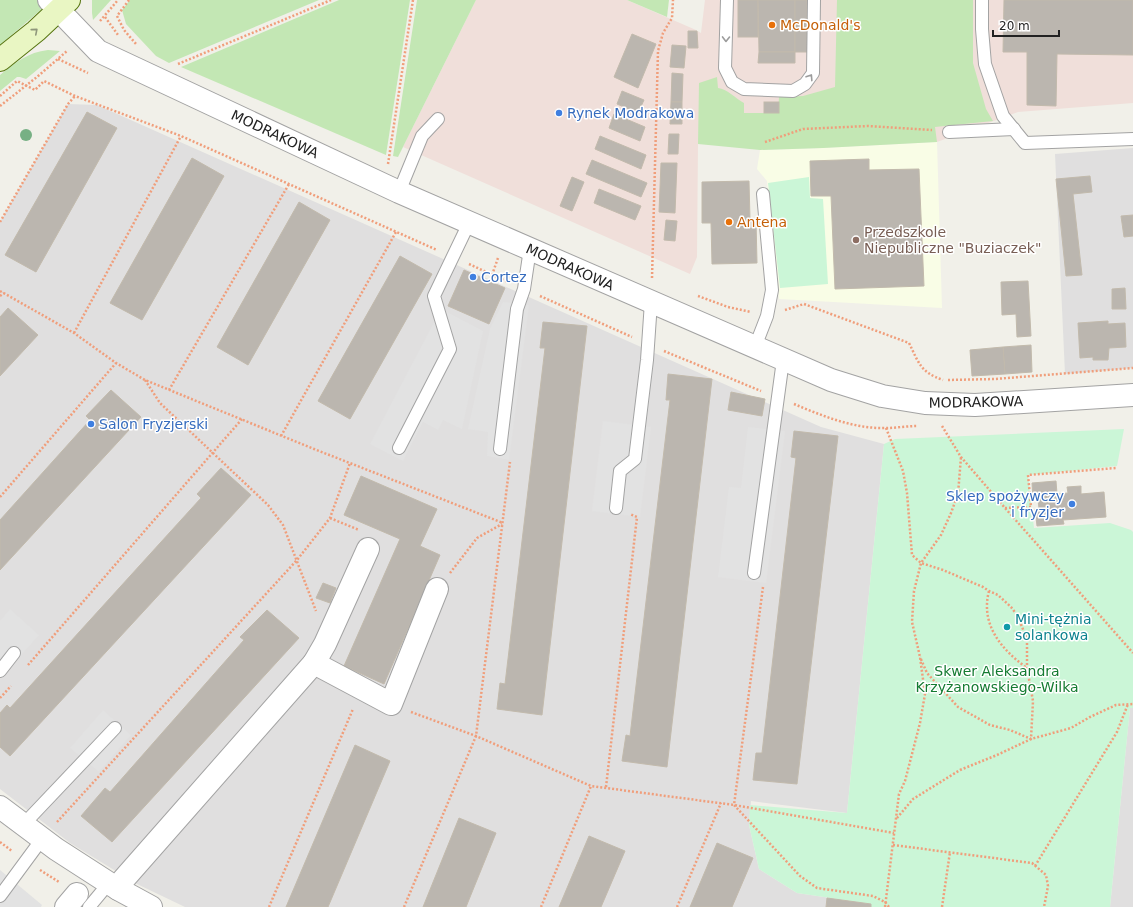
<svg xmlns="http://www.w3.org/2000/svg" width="1133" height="907" font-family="'DejaVu Sans',sans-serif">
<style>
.residential{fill:#e0dfdf}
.commercial{fill:#f0dfda}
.education{fill:#f9fde6}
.grass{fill:#c3e7b4}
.park{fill:#cbf6d7}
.parking{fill:#e2e2e2}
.building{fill:#bbb6af;stroke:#c2baac}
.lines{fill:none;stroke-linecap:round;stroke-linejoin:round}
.lane-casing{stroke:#a3a3a3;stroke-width:14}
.street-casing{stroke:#a3a3a3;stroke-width:24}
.secondary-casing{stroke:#55740e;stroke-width:24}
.path{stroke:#f09e7b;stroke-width:2.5;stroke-dasharray:2 2;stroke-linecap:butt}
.lane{stroke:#fff;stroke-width:12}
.street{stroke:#fff;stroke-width:22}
.secondary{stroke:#e9f6c3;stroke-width:22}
.tree{fill:#77b084}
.oneway{stroke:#8f977b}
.oneway2{stroke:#9c9c9c}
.food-dot{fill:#e8710a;stroke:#fff;stroke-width:1.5}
.shop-dot{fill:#3f7fe0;stroke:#fff;stroke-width:1.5}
.education-dot{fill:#8d6e63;stroke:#fff;stroke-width:1.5}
.culture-dot{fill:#0f9aa8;stroke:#fff;stroke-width:1.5}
.labels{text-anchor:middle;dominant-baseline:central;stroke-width:3;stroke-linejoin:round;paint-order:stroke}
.food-label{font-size:14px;fill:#c56008;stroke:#fff;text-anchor:start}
.shop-label{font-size:14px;fill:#366cbe;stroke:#fff;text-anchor:start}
.street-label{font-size:14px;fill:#222;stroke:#fff}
.education-label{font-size:14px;fill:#785e54;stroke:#fff;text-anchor:start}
.culture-label{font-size:14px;fill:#0d838f;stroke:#fff;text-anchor:start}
.park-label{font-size:14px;fill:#147b31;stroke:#fff}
</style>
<rect width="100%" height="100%" fill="#f1f0e9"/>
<g class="residential">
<path d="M68 104 97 105 821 427 884 444 847 813 751 801 749 825 759 869 797 893 871 904V907H185L137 884 70 843 0 789V222Z"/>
<path d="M1133 148V368L1065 374 1055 154Z"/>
<path d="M1130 708H1133V907H1110Z"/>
</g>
<path class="commercial" d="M476 0H627L696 30 701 33 705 0H1133V103L1018 112 937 142 885 133 740 139 698 144 697 257 690 274 403 147Z"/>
<path class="education" d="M937 142 942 308 779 299 767 181 757 169 760 150 823 148Z"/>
<g class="grass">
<path d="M0 0H37L42 5 43 8 0 45Z"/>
<path d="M92 0H111L93 20 92 13Z"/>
<path d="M130 0H319L169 63 156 56 126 24 122 10Z"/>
<path d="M339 0H410L386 155 181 67Z"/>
<path d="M417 0H476L398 157 393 156Z"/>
<path d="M627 0H669L667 17Z"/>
<path d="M837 0H973V63L986 109 993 121 935 127 937 142 823 148 760 150 698 144 699 83 717 77 718 88C727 89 735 98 744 103V113H778L779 97 803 96 835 87Z"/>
<path d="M48 50 60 51 26 79 20 77H17L0 91V75C15 63 28 52 48 50Z"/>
</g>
<g class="park">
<path d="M809 177 810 198 823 199 828 284 780 288 768 183Z"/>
<path d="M1124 429 1117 466 1028 475 1034 528 1110 523 1131 530 1133 532V708H1130L1110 907H871V904L797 893 759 869 749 825 750 805 847 813 884 444 895 439Z"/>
</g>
<g class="parking">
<path d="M503 302 529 305 509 460 487 456 488 432 468 429 490 329Z"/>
<path d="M441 309 483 331 462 429 443 420 438 430 423 422 403 461 370 444Z"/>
<path d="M603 421 651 427 640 517 592 511Z"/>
<path d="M748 427 785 431 766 583 718 577 729 487 741 488Z"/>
<path d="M10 609 39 635 0 679V621Z"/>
<path d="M103 710 131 735 99 772 70 748Z"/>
<path d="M0 870 42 905 41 907H0Z"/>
</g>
<g class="building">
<rect x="738" y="0" width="20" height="37"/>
<path d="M758 0H795V52H759Z"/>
<rect x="795" y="0" width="12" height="52"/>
<path d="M1004 0H1133V55L1057 54 1056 106 1027 105V52H1003Z"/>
<path d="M688 31H697L698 48H688Z"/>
<path d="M632 34 656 44 638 88 614 77Z"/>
<path d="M672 45 686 46 684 68 670 67Z"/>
<path d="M759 52H795V63H758Z"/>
<path d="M672 73 683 74 682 102H671Z"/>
<path d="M622 91 644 100 638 113 617 104Z"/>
<path d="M671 102H682V124H670Z"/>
<rect x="764" y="102" width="15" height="11"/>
<path d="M87 112 117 128 36 272 5 255Z"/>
<path d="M614 114 645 127 640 141 609 128Z"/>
<path d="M669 134H679L678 154H668Z"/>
<path d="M600 136 646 155 641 169 595 149Z"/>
<path d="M192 158 224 176 142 320 110 303Z"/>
<path d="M869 159V170L919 169 924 286 835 289 831 196H811L810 161Z"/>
<path d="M592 160 647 183 641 197 586 174Z"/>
<path d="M661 163H677L675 213 659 212Z"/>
<path d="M1090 176 1092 192 1073 194 1082 275 1066 276 1056 179Z"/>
<path d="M572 177 584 182 572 211 560 206Z"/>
<path d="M749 181 750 220H756L757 263 712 264 711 223H702V182Z"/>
<path d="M599 189 641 206 635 220 594 203Z"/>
<path d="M299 202 330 220 248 365 217 347Z"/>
<path d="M1133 215V236L1124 237 1121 216Z"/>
<path d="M666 220 677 221 675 241 664 240Z"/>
<path d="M400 256 432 274 350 419 318 401Z"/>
<path d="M464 270 505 288 489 324 448 306Z"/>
<path d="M1028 281 1031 336 1017 337 1016 314 1002 315 1001 282Z"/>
<path d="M1125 288 1126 309H1112V289Z"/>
<path d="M8 308 38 335 0 376V317Z"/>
<path d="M1108 321V324L1125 323 1126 347 1109 348 1108 360H1093V357L1080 358 1078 323Z"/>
<path d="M543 322 587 326 542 715 497 709 500 683 505 684 545 348H540Z"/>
<path d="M1031 345 1032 372 1005 374 1003 347Z"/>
<path d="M1003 347 1005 374 972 376 970 350Z"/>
<path d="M668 374 712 379 667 767 622 761 626 735 630 736 670 400H666Z"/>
<path d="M111 390 141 417 0 570V520L90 420 86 416Z"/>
<path d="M731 392 765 399 762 416 728 410Z"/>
<path d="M794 431 838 436 797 784 753 780 756 753H762L796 458 791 457Z"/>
<path d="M221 468 251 495 10 756 0 747V713L7 705 10 708 201 498 197 494Z"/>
<path d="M361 476 437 509 420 546 440 555 384 684 344 666 400 539 344 515Z"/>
<path d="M1056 481 1057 494 1068 493 1067 487 1081 486V494L1104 492 1106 517 1063 520 1064 524 1037 526 1035 509 1039 508 1038 500H1033L1032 483Z"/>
<path d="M323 583 336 588 330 603 316 598Z"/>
<path d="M267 610 299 638 112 842 81 816 105 788 110 792 244 640 240 637Z"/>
<path d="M355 745 390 761 328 907H286Z"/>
<path d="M459 818 496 833 466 907H423Z"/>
<path d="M589 836 625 851 601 907H559Z"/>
<path d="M717 843 753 858 732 907H690Z"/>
<path d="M827 898 871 904V907H826Z"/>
</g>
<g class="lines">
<defs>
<g id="lane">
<path d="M727 0 725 68 732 82 744 89 793 91 805 84 813 73 814 0"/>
<path d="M982 0V29L985 64 1003 116 1025 143 1133 139"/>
<path d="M949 132 1014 129"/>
<path d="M399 192 422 136 438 119"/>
<path d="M755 347 767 316 772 290 763 194"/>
<path d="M399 448 450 349 434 296 469 223"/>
<path d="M500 449 517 309 524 289 530 249"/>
<path d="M616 508 620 471 635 459 647 360 651 302"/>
<path d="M754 573 783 360"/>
<path d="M0 671 14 653"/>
<path d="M23 825 115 728"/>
<path d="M0 896 42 839"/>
<path d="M89 907 109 883"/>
</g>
<g id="street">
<path d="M49 0 98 51 399 192 831 380 882 396 925 403 975 405 1133 395"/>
<path d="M314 663 391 704 437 589"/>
<path d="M0 807 56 849 118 889 151 907"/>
<path d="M118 889 123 880 314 663 325 644 368 549"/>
<path d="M66 907 77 894"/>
</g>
<path id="secondary" d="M0 60 36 31 69 0"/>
</defs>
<use href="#lane" class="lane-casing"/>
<use href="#street" class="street-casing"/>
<use href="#secondary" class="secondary-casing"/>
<g class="path">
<path d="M129 0 117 16 124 30 136 44"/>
<path d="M105 17 118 35"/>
<path d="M100 21 118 0"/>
<path d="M58 59 88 73"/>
<path d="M178 64 331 0"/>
<path d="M0 96 17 81 35 90 44 81 75 96 181 136 437 250"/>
<path d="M0 106 37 77 67 51"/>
<path d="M765 142 803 129 868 126 932 130"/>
<path d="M388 164 413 0"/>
<path d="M0 222 68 104 75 96"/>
<path d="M469 264 508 282"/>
<path d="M492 275 498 258"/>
<path d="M652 278 658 51 663 33 672 18 673 0"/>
<path d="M0 291 74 333 116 363 145 380 314 449 503 523"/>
<path d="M0 296 4 293"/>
<path d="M540 296 632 337"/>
<path d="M698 296 728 307 751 312"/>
<path d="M785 310 804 304 909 343C919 363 920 372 943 380"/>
<path d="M74 333 181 136"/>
<path d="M664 351 761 391"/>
<path d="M145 380 160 403 268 505 283 525 316 611"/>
<path d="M948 380 995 379 1133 368"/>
<path d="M169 390 289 184"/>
<path d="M794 404C823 416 854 429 886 428 896 428 907 426 917 426"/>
<path d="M942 426 961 457 1005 508 1133 653"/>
<path d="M886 428 903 471 907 493 912 555 921 563 943 570 983 587 989 591 998 595 1011 607 1017 615 1025 634 1027 642V668L1033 701 1031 739 1010 730 990 725 958 707 927 673 920 657"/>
<path d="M281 436 396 232"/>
<path d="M0 497 116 363"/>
<path d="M1005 508 1031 507 1028 475 1116 468"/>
<path d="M330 518 359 530"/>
<path d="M450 573 477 538 502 524"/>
<path d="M763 587 734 805 800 876 817 888 873 896 885 902 889 907"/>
<path d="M989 591C980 625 1002 650 1027 668"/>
<path d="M28 665 242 419"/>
<path d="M0 698 11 686"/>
<path d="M411 712 476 736 591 786 734 805 894 833"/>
<path d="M606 787 637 517 630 514"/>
<path d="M897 818 913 799 960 770 997 755 1031 739 1071 728 1090 717 1116 705 1133 704"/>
<path d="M57 822 297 560 330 518 350 463"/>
<path d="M0 842 12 851"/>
<path d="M893 845 1032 863 1046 875 1048 886 1044 907"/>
<path d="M1035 866 1117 732 1128 704"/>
<path d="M40 870 59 882"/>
<path d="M269 907 353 709"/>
<path d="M404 907 476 736 510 462"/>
<path d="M541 907 591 786"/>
<path d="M677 907 721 803"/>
<path d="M885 907 899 794 905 781 920 723 925 694 920 657 912 622 914 591 921 563 941 535 951 513 958 494 961 457"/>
<path d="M942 907 950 852"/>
</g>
<use href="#lane" class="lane"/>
<use href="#street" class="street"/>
<use href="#secondary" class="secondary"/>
</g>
<circle class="tree" cx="26" cy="135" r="6"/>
<defs><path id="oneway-chevron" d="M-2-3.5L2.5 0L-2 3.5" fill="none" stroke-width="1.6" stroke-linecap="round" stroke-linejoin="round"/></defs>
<use class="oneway" href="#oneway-chevron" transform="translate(35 31) rotate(-41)"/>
<g class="oneway2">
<use href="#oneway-chevron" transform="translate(726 39) rotate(91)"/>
<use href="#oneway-chevron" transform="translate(810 77) rotate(-57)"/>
</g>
<g class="food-dot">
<circle cx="772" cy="25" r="4"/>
<circle cx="729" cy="222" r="4"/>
</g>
<g class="shop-dot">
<circle cx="559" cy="113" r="4"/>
<circle cx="473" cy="277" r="4"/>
<circle cx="91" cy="424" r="4"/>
<circle cx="1072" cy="504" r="4"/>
</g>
<circle class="education-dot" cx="856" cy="240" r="4"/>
<circle class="culture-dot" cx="1007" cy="627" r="4"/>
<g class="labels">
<g class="food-label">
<text x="780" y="25">McDonald's</text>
<text x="737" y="222">Antena</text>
</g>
<g class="shop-label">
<text x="567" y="113">Rynek Modrakowa</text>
<text x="481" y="277">Cortez</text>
<text x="99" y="424">Salon Fryzjerski</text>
<text x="1064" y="496" text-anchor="end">Sklep spożywczy<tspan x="1064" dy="16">i fryzjer</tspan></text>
</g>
<g class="street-label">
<text transform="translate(275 134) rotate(25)">MODRAKOWA</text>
<text transform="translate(570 267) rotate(24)">MODRAKOWA</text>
<text transform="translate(976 402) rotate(-1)">MODRAKOWA</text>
</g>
<g class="education-label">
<text x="864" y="232">Przedszkole<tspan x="864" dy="16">Niepubliczne "Buziaczek"</tspan></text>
</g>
<g class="culture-label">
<text x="1015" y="619">Mini-tężnia<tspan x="1015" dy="16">solankowa</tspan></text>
</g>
<g class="park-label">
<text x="997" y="671">Skwer Aleksandra<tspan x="997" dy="16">Krzyżanowskiego-Wilka</tspan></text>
</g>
</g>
<path d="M993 30v6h66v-6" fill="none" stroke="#222222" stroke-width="2"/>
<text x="999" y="30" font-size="12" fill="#222222" stroke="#ffffff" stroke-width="3" paint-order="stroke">20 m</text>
</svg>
